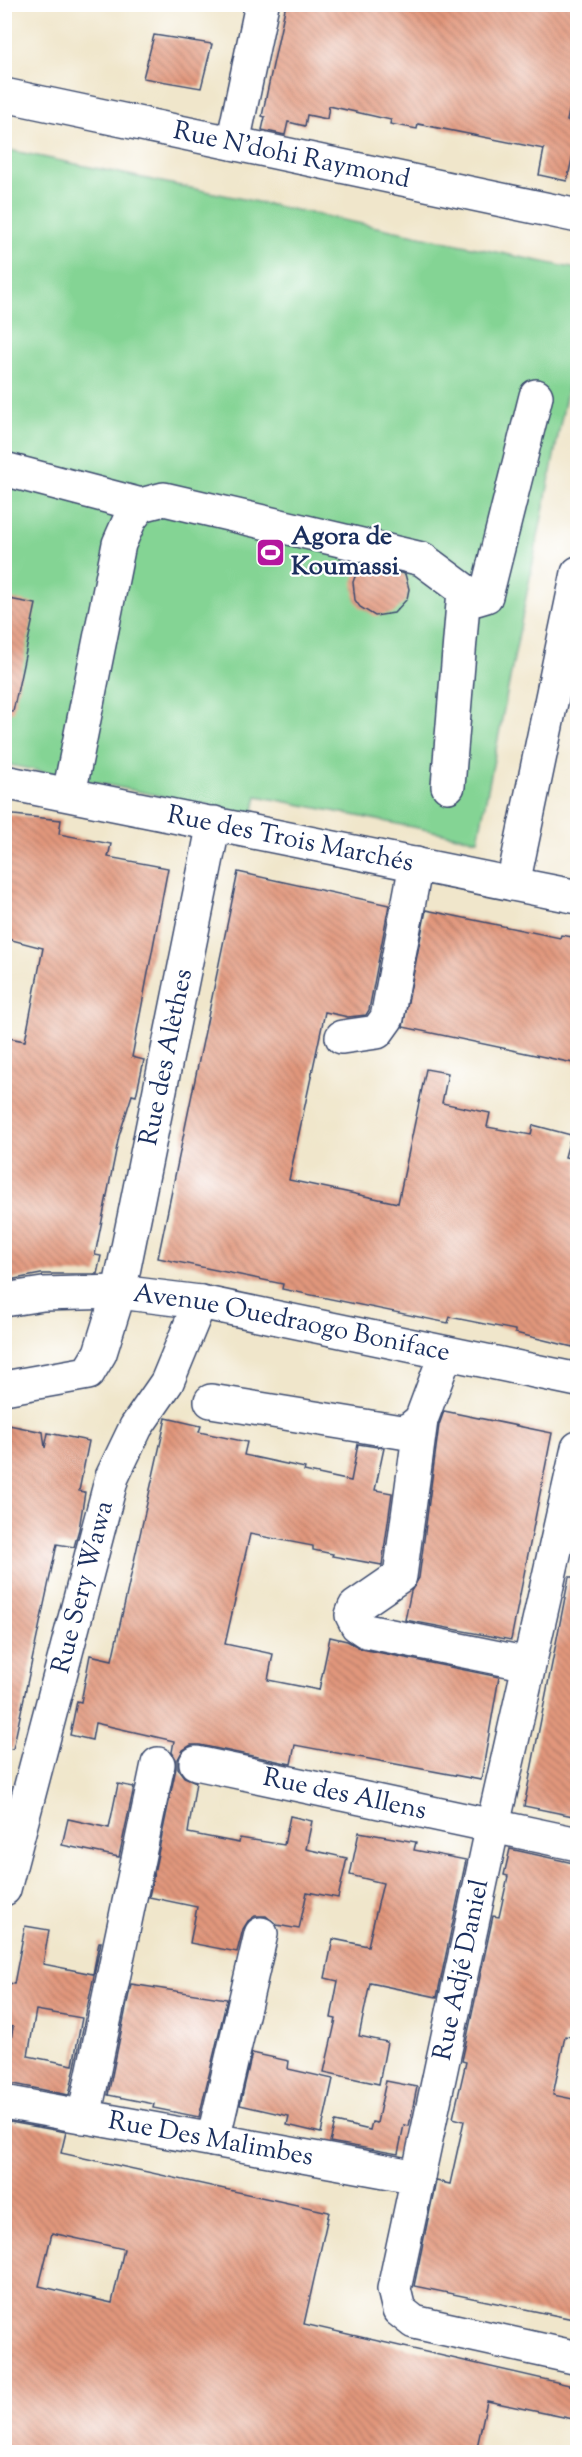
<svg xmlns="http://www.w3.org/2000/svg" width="582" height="2457" font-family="'Sorts Mill Goudy',serif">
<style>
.pitch{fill:#84d494;stroke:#508279;stroke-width:1.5}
.building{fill:url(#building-back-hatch);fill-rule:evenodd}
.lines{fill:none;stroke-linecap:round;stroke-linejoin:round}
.minor-casing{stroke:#3b4a6e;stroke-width:36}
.minor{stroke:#fff;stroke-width:33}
.labels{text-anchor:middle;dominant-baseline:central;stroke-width:4.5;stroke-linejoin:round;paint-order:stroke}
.street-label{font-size:26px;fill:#1b2f5e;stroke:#fff}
.poi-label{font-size:26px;font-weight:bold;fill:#1b2f5e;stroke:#fff;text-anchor:start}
</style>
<defs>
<pattern id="building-back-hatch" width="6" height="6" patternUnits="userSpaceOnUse" patternTransform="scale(1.5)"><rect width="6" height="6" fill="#e2977c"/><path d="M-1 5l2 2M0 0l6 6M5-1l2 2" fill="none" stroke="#b67c69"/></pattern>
</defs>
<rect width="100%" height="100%" fill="#fff"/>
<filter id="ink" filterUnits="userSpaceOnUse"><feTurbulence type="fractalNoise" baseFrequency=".0167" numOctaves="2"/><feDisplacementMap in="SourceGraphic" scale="12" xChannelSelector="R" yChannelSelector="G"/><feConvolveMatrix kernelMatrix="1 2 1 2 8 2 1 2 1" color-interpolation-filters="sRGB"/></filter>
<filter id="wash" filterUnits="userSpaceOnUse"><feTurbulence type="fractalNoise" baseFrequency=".008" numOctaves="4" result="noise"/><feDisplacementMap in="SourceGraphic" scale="24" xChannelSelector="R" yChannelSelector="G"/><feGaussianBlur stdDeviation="1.35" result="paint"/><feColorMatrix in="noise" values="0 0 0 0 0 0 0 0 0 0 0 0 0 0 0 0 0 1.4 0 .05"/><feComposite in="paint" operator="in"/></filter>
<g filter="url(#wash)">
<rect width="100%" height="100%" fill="#f0e6cb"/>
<path class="pitch" d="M4 149 577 269V340L478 840 257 796 253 815 5 764Z"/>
<g id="blocks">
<g class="building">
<path d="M286 4H578V70L567 121 578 123V133L567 181 539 175 544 149 418 124 417 129 390 124 391 120 329 106 327 119 307 115 305 126 288 122 285 135 262 130 265 117 262 116Z"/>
<path d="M154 35 212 44 201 88 143 78Z"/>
<path d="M365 565 405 574 409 589 407 599 394 613 375 616 360 607 355 600 353 582 356 574Z"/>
<path d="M4 598 36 604 13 712 4 711Z"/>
<path d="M4 814 61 820 59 834 111 844 108 857 168 868 132 1057 144 1060 136 1096 132 1095 119 1136 95 1255 101 1256 97 1274H41L4 1281V1037L25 1041 43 948 4 938Z"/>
<path d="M238 872 389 905 369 1010 366 1015 348 1017 325 1012 289 1180 398 1203 426 1069 448 1073 442 1103 490 1113 487 1127 531 1135 533 1125 571 1135 565 1157 578 1160V1328L573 1347 515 1333V1330L450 1317 448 1323 282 1289 283 1284 158 1258Z"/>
<path d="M426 910 560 938 561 935 578 938V1064L403 1027Z"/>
<path d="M444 1411 552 1433 511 1640 405 1620 411 1591 419 1578 439 1425Z"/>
<path d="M166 1418 201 1426 199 1432 247 1442 244 1455 305 1468 304 1471 351 1481 358 1444 384 1448 375 1490 392 1493 382 1565 332 1556 333 1554 313 1550V1546L250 1534 225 1644 273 1654 268 1680 319 1690 330 1637 347 1641 362 1649 499 1677 481 1780 295 1745 291 1764 200 1745H191L183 1750 178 1759V1769L184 1777 196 1782 188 1833 239 1843 240 1838 284 1845 290 1816 312 1821 306 1849 347 1858 338 1898 307 1892 299 1929 277 1925 266 1916H255L248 1921 243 1929 237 1952 190 1943 197 1907 149 1897 176 1768V1759L172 1752 174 1741 95 1723 92 1740 70 1735 77 1701 81 1702 90 1655 112 1660Z"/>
<path d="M4 1424 43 1432 45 1448 48 1433 89 1441 79 1491 85 1492 79 1529 74 1547 57 1544 13 1749 4 1748Z"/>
<path d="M569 1577H578V1817L524 1806Z"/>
<path d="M118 1784 134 1787 119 1857 62 1845 68 1819 109 1828Z"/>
<path d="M359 1832 416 1842 414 1850 466 1860 437 1997 370 1983 359 2036 387 2042 379 2084 324 2072 336 2019 331 2018 338 1981 325 1978 333 1939 368 1946 383 1883 350 1875Z"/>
<path d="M510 1849 578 1864V2026L574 2025 572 2037 565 2036 553 2095 578 2100V2320L414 2286 436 2181 450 2184 464 2121 453 2118 466 2062 462 2061 493 1916 499 1917 508 1876 504 1875Z"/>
<path d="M25 1926 49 1930 43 1964 93 1974 99 1942H101L69 2095 4 2082 13 2027 4 2025V1982L14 1984ZM36 2010 82 2018 73 2065 28 2056Z"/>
<path d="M131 1984 227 1999 199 2117 153 2108 154 2104 108 2095Z"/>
<path d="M252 2053 289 2061 288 2069 333 2079 321 2133 287 2125 289 2116 240 2105Z"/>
<path d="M386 2081 417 2087 409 2126 404 2125 398 2154 330 2142 335 2122 370 2130 372 2122 377 2123Z"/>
<path d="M4 2121 66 2132 61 2153 329 2212 304 2324 578 2387V2420L487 2401 476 2452H4ZM52 2233 124 2249 112 2303 39 2286Z"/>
</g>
</g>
</g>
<g filter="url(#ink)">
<use href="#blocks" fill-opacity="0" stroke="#3b4a6e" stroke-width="1.5"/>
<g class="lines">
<defs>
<g id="minor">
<path id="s1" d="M4 95 578 216"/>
<path d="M233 143 262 4"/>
<path d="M4 469 141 505 164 499 422 559 476 599 486 596 536 396"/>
<path id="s2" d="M4 782 578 897"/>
<path d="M448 786 464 591"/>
<path d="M69 794 119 544 130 519 141 505"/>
<path d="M513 884 578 573"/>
<path d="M342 1037 377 1032 387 1018 416 864"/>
<path id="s3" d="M4 1300 43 1294 119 1292 200 1302 578 1380"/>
<path id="s4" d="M4 1388 88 1373 100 1353 119 1292 214 823"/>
<path d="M211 1401 401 1432 410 1429 421 1420 446 1353"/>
<path d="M421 1420 400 1576 355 1607 352 1615 357 1625 366 1631 529 1664"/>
<path d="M578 1448 493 1825 394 2289 399 2310 414 2322 578 2358"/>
<path id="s5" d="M196 1763 578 1844"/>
<path id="s6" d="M4 1889 112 1477 136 1427 167 1382 200 1302"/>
<path id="s7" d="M4 2102 418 2177"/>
<path d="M84 2117 158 1764"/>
<path d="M213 2140 261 1934"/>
</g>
</defs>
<use href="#minor" class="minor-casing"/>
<use href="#minor" class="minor"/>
</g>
</g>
<defs>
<symbol id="stadium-square" viewBox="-11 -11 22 22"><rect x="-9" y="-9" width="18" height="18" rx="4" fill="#b5179e" stroke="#fff"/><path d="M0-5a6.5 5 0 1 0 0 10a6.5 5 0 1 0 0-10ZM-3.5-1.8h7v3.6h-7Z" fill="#fff"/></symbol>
</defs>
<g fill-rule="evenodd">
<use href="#stadium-square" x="254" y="536" width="33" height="33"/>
</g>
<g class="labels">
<g class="street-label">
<text stroke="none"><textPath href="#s1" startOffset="294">Rue N'dohi Raymond</textPath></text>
<text stroke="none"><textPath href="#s2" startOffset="292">Rue des Trois Marchés</textPath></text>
<text stroke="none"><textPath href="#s4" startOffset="412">Rue des Alèthes</textPath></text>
<text stroke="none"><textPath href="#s3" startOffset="291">Avenue Ouedraogo Boniface</textPath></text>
<text stroke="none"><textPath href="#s6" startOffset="312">Rue Sery Wawa</textPath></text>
<text stroke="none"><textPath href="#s5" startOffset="152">Rue des Allens</textPath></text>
<text transform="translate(462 1970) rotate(-78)">Rue Adjé Daniel</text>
<text stroke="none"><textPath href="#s7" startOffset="210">Rue Des Malimbes</textPath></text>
</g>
<g class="poi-label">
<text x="291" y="537">Agora de<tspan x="291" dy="30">Koumassi</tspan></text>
</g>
</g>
<rect width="582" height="2457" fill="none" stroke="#fff" stroke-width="24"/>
</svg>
